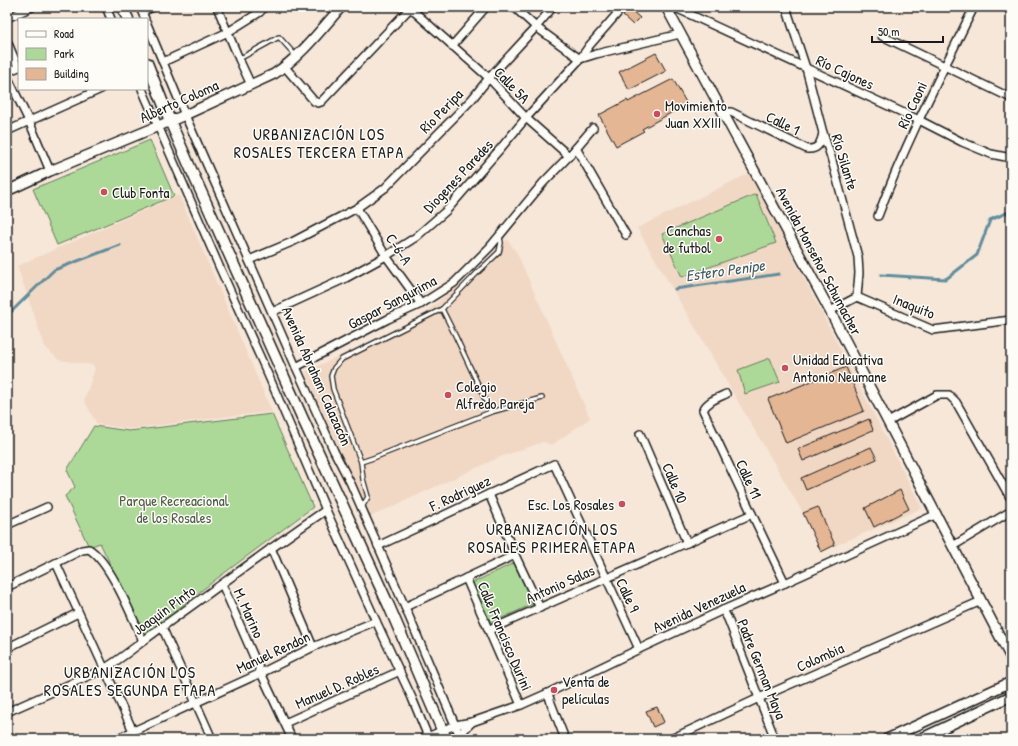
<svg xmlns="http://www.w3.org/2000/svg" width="1018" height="746" font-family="'Patrick Hand',sans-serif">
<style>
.built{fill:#f1d8c4}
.green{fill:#acd998;stroke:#647a5a}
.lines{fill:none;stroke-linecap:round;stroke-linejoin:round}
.stream{stroke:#608e9b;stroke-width:3}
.building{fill:#e4b694;stroke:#1c1c1c}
.service-casing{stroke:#1c1c1c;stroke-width:6}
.minor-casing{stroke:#1c1c1c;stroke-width:10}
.tertiary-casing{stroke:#1c1c1c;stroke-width:12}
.secondary-casing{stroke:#1c1c1c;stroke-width:13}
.service{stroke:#fdfcf7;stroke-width:3.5}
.minor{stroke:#fdfcf7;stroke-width:7}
.tertiary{stroke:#fdfcf7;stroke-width:9}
.secondary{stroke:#fdfcf7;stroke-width:10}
.poi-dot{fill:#d1495b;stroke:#fdfcf7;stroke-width:1.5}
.labels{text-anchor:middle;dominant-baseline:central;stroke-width:3;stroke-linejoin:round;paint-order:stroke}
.street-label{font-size:15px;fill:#1c1c1c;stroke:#fdfcf7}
.poi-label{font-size:15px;fill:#1c1c1c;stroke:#fdfcf7;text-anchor:start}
.park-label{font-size:15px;fill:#4e5e47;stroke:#fdfcf7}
.neighbourhood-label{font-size:16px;letter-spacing:1px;fill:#1c1c1c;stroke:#fdfcf7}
.water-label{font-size:16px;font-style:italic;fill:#445e66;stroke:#fdfcf7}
</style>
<rect width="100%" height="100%" fill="#f6e7d9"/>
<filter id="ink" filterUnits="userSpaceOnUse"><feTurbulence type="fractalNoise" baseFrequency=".025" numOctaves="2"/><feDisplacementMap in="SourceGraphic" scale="8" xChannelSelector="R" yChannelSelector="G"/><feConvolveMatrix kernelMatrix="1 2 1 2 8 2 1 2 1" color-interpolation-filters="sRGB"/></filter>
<g filter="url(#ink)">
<g class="built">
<path d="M750 173 922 508 821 552 803 513 637 228Z"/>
<path d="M179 195 272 412 232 416 130 429 97 424 84 400 95 369 93 365 59 360 45 347 17 266Z"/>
<path d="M507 239 517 253 590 418 552 445 543 442 500 457 370 517 305 372 416 320 478 269Z"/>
</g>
<g class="green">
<path d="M150 140 174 196 57 245 33 189Z"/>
<path d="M756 194 776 243 682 277 662 234Z"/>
<path d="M770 358 780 382 745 394 738 370Z"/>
<path d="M272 414 313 507 215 580 145 635 100 543 89 547 65 496 75 487 67 470 94 426 129 431Z"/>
<path d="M514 563 533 604 491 623 472 583Z"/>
</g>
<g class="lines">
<g class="stream">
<path d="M881 275 946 279 977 255 990 220 1011 211"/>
<path d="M675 289 779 274"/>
<path d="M7 313 11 312 54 270 120 245"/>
</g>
</g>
<g class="building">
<path d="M630 9 640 18 633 25 623 16Z"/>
<path d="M656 53 666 71 629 90 619 72Z"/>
<path d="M673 79 687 104 642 129 644 131 616 146 599 115 627 100 628 102Z"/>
<path d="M846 367 864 411 786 443 768 399Z"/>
<path d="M869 419 873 430 803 461 798 449Z"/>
<path d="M871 447 877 459 806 490 801 478Z"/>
<path d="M900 490 909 509 874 527 865 508Z"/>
<path d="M818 507 835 545 821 552 803 513Z"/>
<path d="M657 707 664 722 653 727 646 711Z"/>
</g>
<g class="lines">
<defs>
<g id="service">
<path d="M239 59 279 37 296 56"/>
<path d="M442 309 477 273 499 252 501 243 500 237"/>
<path d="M361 462 333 389 331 376 334 368 342 359 442 309 455 335 491 412"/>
<path d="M362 507 368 497 363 479 361 462 373 458 491 412 542 398"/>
</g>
<g id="minor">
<path d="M106 7 111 19"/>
<path d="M140 7 145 19"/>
<path d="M217 7 239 59 251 85"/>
<path d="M409 7 489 78 526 118 569 156 593 128"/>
<path d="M514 7 536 27 580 59 596 54 680 34"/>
<path d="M668 7 678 9 919 120 962 142 991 154 1011 158"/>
<path d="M786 7 806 68 823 133 831 157 858 257 859 273 857 297 830 311"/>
<path d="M142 12 153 7"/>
<path d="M7 18 32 7"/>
<path d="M147 24 185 115 296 367 334 451 351 484 405 607 461 739"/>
<path d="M882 36 1011 98"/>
<path d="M7 41 18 67"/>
<path d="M452 46 486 7"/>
<path d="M163 62 228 32 260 12 264 7"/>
<path d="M285 67 314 101 318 103 321 102 411 7"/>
<path d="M7 72 19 67"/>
<path d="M7 76 29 121 50 171"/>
<path d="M142 89 219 266 270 379 326 510 376 621 412 698 429 739"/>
<path d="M723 114 727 112H731L807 149C818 150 821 143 823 133"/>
<path d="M7 131 101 89"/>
<path d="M576 148 626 235"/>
<path d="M357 208 386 256 421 304"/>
<path d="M878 216C905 144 940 76 974 7"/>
<path d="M249 260 292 242 357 208 385 188 472 99 489 78 536 27 553 7"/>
<path d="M857 297 933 330 1011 320"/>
<path d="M272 312 344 279 386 256 416 237 447 210 500 149 526 118 580 59 589 46 623 7"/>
<path d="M296 367 388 319 421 304 454 283 490 247 543 183 569 156"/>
<path d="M726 394C717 398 708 401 703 410L752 514 785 583"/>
<path d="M888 422 937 395H949L956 402 1011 499"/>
<path d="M640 434 687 543"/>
<path d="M489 494 515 555 540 608"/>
<path d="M7 525 47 507"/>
<path d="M378 546 489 494 554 464 639 649"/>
<path d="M953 546 1011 511"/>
<path d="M271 548 313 647"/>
<path d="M56 563 133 731"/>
<path d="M466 578 521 705"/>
<path d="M222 584 261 673 292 739"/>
<path d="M7 587 82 550 89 549C111 563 132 617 143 641"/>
<path d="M405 607 515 555"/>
<path d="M723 610 728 619 775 739"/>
<path d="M162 627 212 739"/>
<path d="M489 630 752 514"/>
<path d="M7 648 78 613"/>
<path d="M548 693 551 703 565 739"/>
<path d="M7 712 104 669C127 655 147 637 169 622 221 585 273 546 326 510"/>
<path d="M285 723 400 671"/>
<path d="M116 739 261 673 313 647 376 621"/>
<path d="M423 739 455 725 472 722 521 705 548 693 639 649 723 610 785 583 937 514"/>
<path d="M451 739 459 735 472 722"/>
<path d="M671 739 759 698 981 601"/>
</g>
<g id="tertiary">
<path d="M666 7 830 311 1011 658"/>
<path d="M7 191 50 171 185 115 274 74C300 57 320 31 341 7"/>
<path d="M887 739 1011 682"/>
<path d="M920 739 1011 696"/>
</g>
<g id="secondary">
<path d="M122 7 128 19"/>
<path d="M147 63 170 121 190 167 302 417 389 606 446 739"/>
</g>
</defs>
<use href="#service" class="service-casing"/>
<use href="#minor" class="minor-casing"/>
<use href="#tertiary" class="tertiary-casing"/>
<use href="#secondary" class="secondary-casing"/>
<use href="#service" class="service"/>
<use href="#minor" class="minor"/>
<use href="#tertiary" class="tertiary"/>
<use href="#secondary" class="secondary"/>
</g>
</g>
<g class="poi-dot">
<circle cx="657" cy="114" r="4"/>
<circle cx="104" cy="192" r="4"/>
<circle cx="719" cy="239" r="4"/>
<circle cx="785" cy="368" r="4"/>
<circle cx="448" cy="395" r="4"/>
<circle cx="622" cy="504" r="4"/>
<circle cx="554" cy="690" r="4"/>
</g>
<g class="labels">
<g class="street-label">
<text transform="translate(845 72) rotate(25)">Río Cajones</text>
<text transform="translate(512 85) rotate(46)">Calle 5A</text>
<text transform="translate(179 101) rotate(-24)">Alberto Coloma</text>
<text transform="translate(912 105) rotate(-65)">Río Caoni</text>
<text transform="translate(441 111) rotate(-46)">Río Peripa</text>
<text transform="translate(783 123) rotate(26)">Calle 1</text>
<text transform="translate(845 162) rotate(73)">Río Silante</text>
<text transform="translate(458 176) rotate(-47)">Diogenes Paredes</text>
<text transform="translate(399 249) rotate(56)">C-6-A</text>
<text transform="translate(819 261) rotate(62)">Avenida Monseñor Schumacher</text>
<text transform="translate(392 302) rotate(-28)">Gaspar Sangurima</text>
<text transform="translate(914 306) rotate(22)">Inaquito</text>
<text transform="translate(317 376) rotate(66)">Avenida Abraham Calazacón</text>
<text transform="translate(749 479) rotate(65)">Calle 11</text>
<text transform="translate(675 483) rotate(67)">Calle 10</text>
<text transform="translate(460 493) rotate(-25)">F. Rodriguez</text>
<text transform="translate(560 584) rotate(-24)">Antonio Salas</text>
<text transform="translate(628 595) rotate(65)">Calle 9</text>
<text transform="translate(699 607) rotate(-25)">Avenida Venezuela</text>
<text transform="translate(164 610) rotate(-36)">Joaquin Pinto</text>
<text transform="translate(249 613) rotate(66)">M. Marino</text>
<text transform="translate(505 636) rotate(67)">Calle Francisco Durini</text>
<text transform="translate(273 652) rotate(-25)">Manuel Rendon</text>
<text transform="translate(820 657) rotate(-24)">Colombia</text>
<text transform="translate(762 669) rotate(68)">Padre German Maya</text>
<text transform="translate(337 686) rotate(-24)">Manuel D. Robles</text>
</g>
<g class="poi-label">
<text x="665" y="105">Movimiento<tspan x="665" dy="17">Juan XXIII</tspan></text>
<text x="112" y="192">Club Fonta</text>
<text x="711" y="230" text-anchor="end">Canchas<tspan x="711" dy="17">de futbol</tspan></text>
<text x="793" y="359">Unidad Educativa<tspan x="793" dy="17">Antonio Neumane</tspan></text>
<text x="456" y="386">Colegio<tspan x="456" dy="17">Alfredo Pareja</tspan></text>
<text x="614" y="504" text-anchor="end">Esc. Los Rosales</text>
<text x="562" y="681">Venta de<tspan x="562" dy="17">películas</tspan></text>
</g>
<g class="park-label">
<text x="174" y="500">Parque Recreacional<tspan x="174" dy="17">de los Rosales</tspan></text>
</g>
<g class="neighbourhood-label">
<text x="319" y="134">URBANIZACIÓN LOS<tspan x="319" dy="18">ROSALES TERCERA ETAPA</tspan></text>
<text x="552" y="529">URBANIZACIÓN LOS<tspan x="552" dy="18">ROSALES PRIMERA ETAPA</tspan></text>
<text x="130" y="672">URBANIZACIÓN LOS<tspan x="130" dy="18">ROSALES SEGUNDA ETAPA</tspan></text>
</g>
<g class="water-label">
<text transform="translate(725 270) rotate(-8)">Estero Penipe</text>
</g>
</g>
<rect width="1018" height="746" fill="none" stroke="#fdfcf7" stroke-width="24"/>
<rect x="12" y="12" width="994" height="722" fill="none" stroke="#1c1c1c" stroke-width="1.5" filter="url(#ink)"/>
<rect x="18" y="18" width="130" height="72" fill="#fdfcf7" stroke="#a3a29f"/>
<rect x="26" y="31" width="20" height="6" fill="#fdfcf7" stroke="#a3a29f"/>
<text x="54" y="38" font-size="12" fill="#1c1c1c">Road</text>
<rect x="26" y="48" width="20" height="12" fill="#acd998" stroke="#a3a29f"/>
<text x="54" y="58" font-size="12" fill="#1c1c1c">Park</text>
<rect x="26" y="68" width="20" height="12" fill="#e4b694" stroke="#a3a29f"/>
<text x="54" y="78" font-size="12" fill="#1c1c1c">Building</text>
<path d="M872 36v6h71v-6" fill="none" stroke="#1c1c1c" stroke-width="2"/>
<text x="878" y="36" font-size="12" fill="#1c1c1c" stroke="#fdfcf7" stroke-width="3" paint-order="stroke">50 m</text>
</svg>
